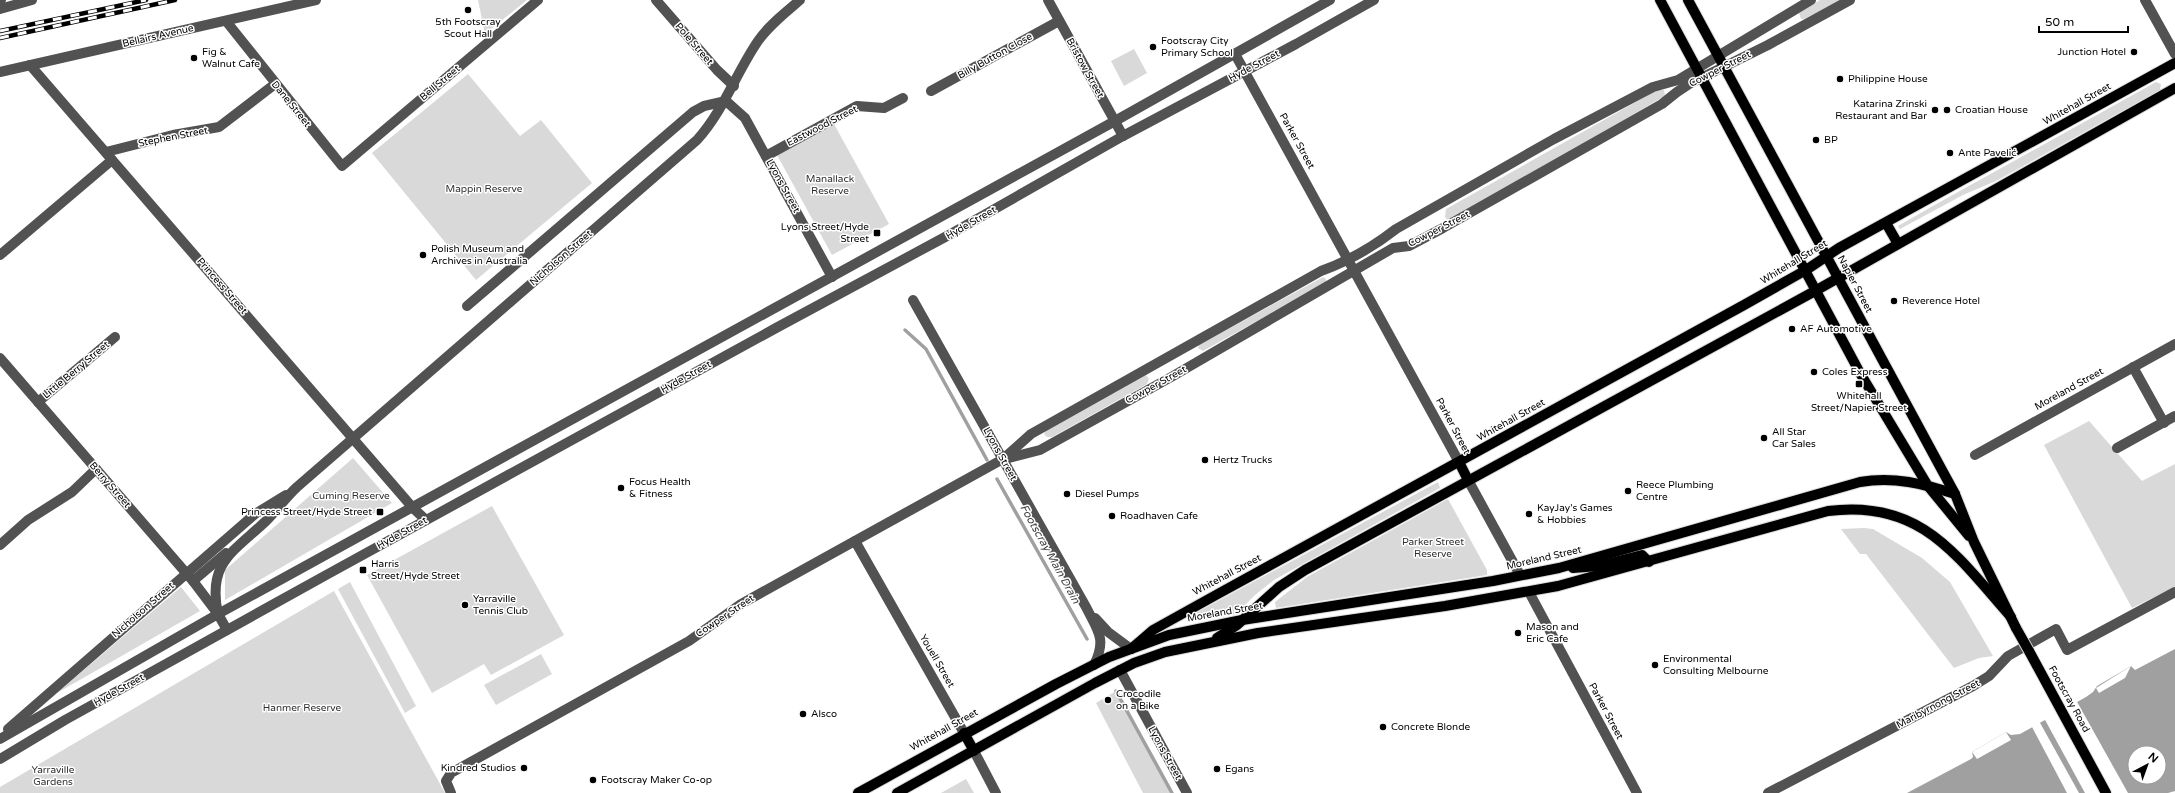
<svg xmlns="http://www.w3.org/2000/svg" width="2175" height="793" font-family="'Varela Round',sans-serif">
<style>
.green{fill:#d9d9d9}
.water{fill:#a0a0a0;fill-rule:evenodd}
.pier{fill:#fff}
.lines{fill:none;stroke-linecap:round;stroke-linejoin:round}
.stream{stroke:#a0a0a0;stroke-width:3.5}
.major-casing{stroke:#dbdbdb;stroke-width:12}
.minor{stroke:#525252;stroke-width:10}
.major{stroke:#000;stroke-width:10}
.rail-casing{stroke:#000;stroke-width:4.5}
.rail{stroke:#fff;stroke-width:3;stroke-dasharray:9;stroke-linecap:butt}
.major-bridge-casing{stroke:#dbdbdb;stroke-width:12;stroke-linecap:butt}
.major-bridge{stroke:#000;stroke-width:10}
.poi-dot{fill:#000;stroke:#fff;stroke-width:1.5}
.labels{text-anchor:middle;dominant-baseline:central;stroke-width:3;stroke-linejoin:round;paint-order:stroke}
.poi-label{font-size:10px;fill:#000;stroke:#fff;text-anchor:start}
.street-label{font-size:10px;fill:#000;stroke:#fff}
.park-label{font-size:10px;fill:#303030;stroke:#fff}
.water-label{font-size:11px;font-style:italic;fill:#414141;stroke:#fff}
</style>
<rect width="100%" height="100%" fill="#fff"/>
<g class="green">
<path d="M478 0H527L485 34Z"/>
<path d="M1820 0H1842L1804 19H1801L1799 13Z"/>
<path d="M1134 49 1147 73 1124 86 1111 61Z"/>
<path d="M468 74 520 136 541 120 592 183 476 280 372 153Z"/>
<path d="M2156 82 2161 84 2160 90 1996 181 1963 195 1900 229 1899 228 1898 226 1931 207Z"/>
<path d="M1659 89 1664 90 1665 95 1663 97 1452 220H1448L1445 217 1446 209Z"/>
<path d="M834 124 889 224 832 255 777 155Z"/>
<path d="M1323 277 1326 279V283L1203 351 1198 348 1199 345Z"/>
<path d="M1146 375 1149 379 1147 384 1052 437H1047L1044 434 1046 430Z"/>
<path d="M2089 421 2142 481 2175 464V587L2132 608 2044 445Z"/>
<path d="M353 458 392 503 225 600V570Z"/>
<path d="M1438 482 1440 488 1274 580 1255 595 1236 614 1199 621 1196 613Z"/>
<path d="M1448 499 1487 570V575L1276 608 1275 602 1307 577Z"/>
<path d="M492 506 564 635 491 675 484 664 432 693 367 575Z"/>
<path d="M1864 528 1873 529 1922 558 1950 582 1993 656 1979 658 1954 668 1866 554H1860L1841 529Z"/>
<path d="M350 582 416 706 405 713 338 589Z"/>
<path d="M181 587 200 611 57 693Z"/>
<path d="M334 591 445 793H0V787Z"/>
<path d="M541 654 552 674 496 705 484 685Z"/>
<path d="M1116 691 1172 793H1143L1096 703Z"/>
<path d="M966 779 974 793H941Z"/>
</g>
<path class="water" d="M2175 649V791L2168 793H1907L1971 759 1973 757 1972 752 2006 732 2011 735 2020 734 2086 697 2093 692 2097 686 2131 666 2135 670ZM2135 753H2159V777H2135Z"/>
<g class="pier">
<path d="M2131 666 2125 678 2099 693 2096 688Z"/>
<path d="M2076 700 2128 793H2085L2044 718Z"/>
<path d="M2039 721 2079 793H2067L2031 725Z"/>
<path d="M2006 732 2011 740 1977 759 1972 752Z"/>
</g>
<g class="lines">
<g class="stream">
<path d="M905 330 926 349 987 460"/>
<path d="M997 479 1087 639"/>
<path d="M1116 691 1172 793"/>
</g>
<defs>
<g id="major">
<path d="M1660 0 1860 373 1928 486 1969 536"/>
<path d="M1688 0 1943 472 1955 494 1974 542 2016 628"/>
<path d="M1886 223 1898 244"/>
<path d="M1459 462 1468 480"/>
<path d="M1573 568 1599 566 1642 555 1649 562"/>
<path d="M1217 638 1237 625 1279 587 1305 570 1815 291 2175 88"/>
<path d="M1131 649 1153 630 1216 595 1744 305 1806 270 1839 248 2175 63"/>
<path d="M2029 651 2106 793"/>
<path d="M964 733 974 751"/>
<path d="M858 793 1056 684 1109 657 1169 635 1242 620 1493 581 1559 568 1860 482C1894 476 1924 484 1955 494"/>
<path d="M897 793 1095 683 1134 663 1165 652 1258 633 1445 606 1558 586 1828 511C1921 499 1956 555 2011 617"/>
</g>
</defs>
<use href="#major" class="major-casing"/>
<g class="minor">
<path d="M0 0H1"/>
<path d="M656 0 717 70 734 86"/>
<path d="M1048 0 1123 136"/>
<path d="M2145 0 2175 54"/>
<path d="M0 9 32 0"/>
<path d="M226 21 342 166 538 0"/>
<path d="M1235 54 1459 462"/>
<path d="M30 65 413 508 426 520"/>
<path d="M0 72 316 0"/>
<path d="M931 91 1059 21"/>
<path d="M106 152 173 135 219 127 275 84"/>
<path d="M766 156 857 106 884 108 903 98"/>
<path d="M0 255 112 160"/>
<path d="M913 300 1086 607C1098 631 1107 639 1094 665"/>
<path d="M467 306 693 112 704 106 726 101 745 118 832 277"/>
<path d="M0 358 193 581 218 614 227 630"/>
<path d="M2133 367 2164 423"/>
<path d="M38 402 115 337"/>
<path d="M2117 448 2175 416"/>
<path d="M1975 455 2175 344"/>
<path d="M1005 459 1040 450 1173 376 1393 248 1409 246 1443 228 1662 104 1677 92 1689 84 1768 45 1850 0"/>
<path d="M1468 480 1520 575"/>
<path d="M855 541 964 733"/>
<path d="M0 545 28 520 72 492 96 469"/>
<path d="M193 581 226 553"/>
<path d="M1529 592 1637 793"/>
<path d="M218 614C207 563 233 552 266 521 277 510 286 497 297 487L697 140C724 110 736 73 758 41 769 25 785 13 800 0"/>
<path d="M1095 618 1108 632 1131 649"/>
<path d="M1120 670 1187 793"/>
<path d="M8 729 255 514 286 495"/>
<path d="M0 739 218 614 1115 121 1330 0"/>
<path d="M974 751 996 793"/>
<path d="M0 759 65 720 328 574 776 328 947 236 1123 136 1296 44 1374 0"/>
<path d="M451 793 446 781 451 773 689 641 741 604 1003 459 1031 434 1321 271C1349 261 1373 247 1396 229L1554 139 1653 87 1678 80 1811 0"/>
<path d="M1768 793 1973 686 1989 676 2008 656 2056 629 2067 650 2175 592"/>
</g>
<use href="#major" class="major"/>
<defs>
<g id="rail">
<path d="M0 31 146 0"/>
<path d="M0 38 175 0"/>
</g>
</defs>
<use href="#rail" class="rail-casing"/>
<use href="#rail" class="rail"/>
<defs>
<path id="major-bridge" d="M2016 628 2029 651"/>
</defs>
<use href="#major-bridge" class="major-bridge-casing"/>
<use href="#major-bridge" class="major-bridge"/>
</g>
<g class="poi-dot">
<circle cx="468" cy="10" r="4"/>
<circle cx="1153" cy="47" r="4"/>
<circle cx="2134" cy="52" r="4"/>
<circle cx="194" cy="58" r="4"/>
<circle cx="1840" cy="79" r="4"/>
<circle cx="1935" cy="110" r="4"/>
<circle cx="1947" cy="110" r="4"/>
<circle cx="1816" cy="140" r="4"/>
<circle cx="1950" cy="153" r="4"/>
<rect x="873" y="229" width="8" height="8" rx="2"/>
<circle cx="423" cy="255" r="4"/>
<circle cx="1894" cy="301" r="4"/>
<circle cx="1792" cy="329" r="4"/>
<circle cx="1814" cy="372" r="4"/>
<rect x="1855" y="380" width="8" height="8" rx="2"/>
<circle cx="1764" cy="438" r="4"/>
<circle cx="1205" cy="460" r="4"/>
<circle cx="621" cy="488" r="4"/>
<circle cx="1628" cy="491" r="4"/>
<circle cx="1067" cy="494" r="4"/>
<rect x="376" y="508" width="8" height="8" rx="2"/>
<circle cx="1529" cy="514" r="4"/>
<circle cx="1112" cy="516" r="4"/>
<rect x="359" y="566" width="8" height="8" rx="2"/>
<circle cx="465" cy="605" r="4"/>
<circle cx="1518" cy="633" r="4"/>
<circle cx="1655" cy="665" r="4"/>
<circle cx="1108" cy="700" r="4"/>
<circle cx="803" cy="714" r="4"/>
<circle cx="1383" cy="727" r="4"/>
<circle cx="524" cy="768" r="4"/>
<circle cx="1217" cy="769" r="4"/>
<circle cx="593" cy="780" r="4"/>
</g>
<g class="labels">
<g class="poi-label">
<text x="468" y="22" text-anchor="middle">5th Footscray<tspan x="468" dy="12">Scout Hall</tspan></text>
<text x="1161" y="41">Footscray City<tspan x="1161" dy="12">Primary School</tspan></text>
<text x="202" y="52">Fig &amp;<tspan x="202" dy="12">Walnut Cafe</tspan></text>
<text x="2126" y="52" text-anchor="end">Junction Hotel</text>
<text x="1848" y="79">Philippine House</text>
<text x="1927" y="104" text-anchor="end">Katarina Zrinski<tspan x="1927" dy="12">Restaurant and Bar</tspan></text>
<text x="1955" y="110">Croatian House</text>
<text x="1824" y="140">BP</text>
<text x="1958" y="153">Ante Pavelić</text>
<text x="869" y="227" text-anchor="end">Lyons Street/Hyde<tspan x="869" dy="12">Street</tspan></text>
<text x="431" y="249">Polish Museum and<tspan x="431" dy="12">Archives in Australia</tspan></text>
<text x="1902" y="301">Reverence Hotel</text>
<text x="1800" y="329">AF Automotive</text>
<text x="1822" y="372">Coles Express</text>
<text x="1859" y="396" text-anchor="middle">Whitehall<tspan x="1859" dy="12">Street/Napier Street</tspan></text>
<text x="1772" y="432">All Star<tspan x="1772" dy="12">Car Sales</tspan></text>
<text x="1213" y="460">Hertz Trucks</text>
<text x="629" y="482">Focus Health<tspan x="629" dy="12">&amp; Fitness</tspan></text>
<text x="1636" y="485">Reece Plumbing<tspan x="1636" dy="12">Centre</tspan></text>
<text x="1075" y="494">Diesel Pumps</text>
<text x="1537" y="508">KayJay's Games<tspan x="1537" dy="12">&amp; Hobbies</tspan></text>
<text x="372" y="512" text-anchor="end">Princess Street/Hyde Street</text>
<text x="1120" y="516">Roadhaven Cafe</text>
<text x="371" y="564">Harris<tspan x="371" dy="12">Street/Hyde Street</tspan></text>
<text x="473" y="599">Yarraville<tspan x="473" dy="12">Tennis Club</tspan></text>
<text x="1526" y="627">Mason and<tspan x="1526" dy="12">Eric Cafe</tspan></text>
<text x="1663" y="659">Environmental<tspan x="1663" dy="12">Consulting Melbourne</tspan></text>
<text x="1116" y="694">Crocodile<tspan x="1116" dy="12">on a Bike</tspan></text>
<text x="811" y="714">Alsco</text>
<text x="1391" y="727">Concrete Blonde</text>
<text x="516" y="768" text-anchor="end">Kindred Studios</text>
<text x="1225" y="769">Egans</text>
<text x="601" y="780">Footscray Maker Co-op</text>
</g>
<g class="street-label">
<text transform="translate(158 36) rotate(-13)">Bellairs Avenue</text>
<text transform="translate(694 44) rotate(49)">Pole Street</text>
<text transform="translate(995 56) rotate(-29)">Billy Button Close</text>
<text transform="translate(1254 66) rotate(-28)">Hyde Street</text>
<text transform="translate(1085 68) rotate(61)">Bristow Street</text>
<text transform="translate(1720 69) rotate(-27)">Cowper Street</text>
<text transform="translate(440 83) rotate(-40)">Bell Street</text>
<text transform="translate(291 104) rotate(51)">Dane Street</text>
<text transform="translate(2077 104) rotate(-29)">Whitehall Street</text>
<text transform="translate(822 126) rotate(-27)">Eastwood Street</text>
<text transform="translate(173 137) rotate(-11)">Stephen Street</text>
<text transform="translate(1297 141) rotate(61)">Parker Street</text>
<text transform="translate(783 186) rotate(61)">Lyons Street</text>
<text transform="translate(971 223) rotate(-30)">Hyde Street</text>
<text transform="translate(1439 229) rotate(-27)">Cowper Street</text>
<text transform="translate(561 258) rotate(-41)">Nicholson Street</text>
<text transform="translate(1794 262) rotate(-31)">Whitehall Street</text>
<text transform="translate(1855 284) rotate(62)">Napier Street</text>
<text transform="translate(222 286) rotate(49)">Princess Street</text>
<text transform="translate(76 370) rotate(-40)">Little Berry Street</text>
<text transform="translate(686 377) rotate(-29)">Hyde Street</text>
<text transform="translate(1156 385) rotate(-29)">Cowper Street</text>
<text transform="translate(2069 389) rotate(-29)">Moreland Street</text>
<text transform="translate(1511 420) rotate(-29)">Whitehall Street</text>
<text transform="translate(1453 426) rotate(62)">Parker Street</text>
<text transform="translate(1000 454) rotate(61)">Lyons Street</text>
<text transform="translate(110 485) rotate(49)">Berry Street</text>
<text transform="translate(402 533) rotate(-29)">Hyde Street</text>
<text transform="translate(1544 558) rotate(-13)">Moreland Street</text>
<text transform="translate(1227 575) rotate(-28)">Whitehall Street</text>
<text transform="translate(143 610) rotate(-41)">Nicholson Street</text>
<text transform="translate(1225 612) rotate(-10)">Moreland Street</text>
<text transform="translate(725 616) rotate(-34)">Cowper Street</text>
<text transform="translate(937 661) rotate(60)">Youell Street</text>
<text transform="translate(119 690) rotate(-29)">Hyde Street</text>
<text transform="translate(2069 699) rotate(61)">Footscray Road</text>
<text transform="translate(1938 704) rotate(-28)">Maribyrnong Street</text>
<text transform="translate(1606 711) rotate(62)">Parker Street</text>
<text transform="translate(944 730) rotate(-29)">Whitehall Street</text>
<text transform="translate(1165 753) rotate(61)">Lyons Street</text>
</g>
<g class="park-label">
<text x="830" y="179">Manallack<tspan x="830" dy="12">Reserve</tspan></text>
<text x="484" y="189">Mappin Reserve</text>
<text x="351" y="496">Cuming Reserve</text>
<text x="1433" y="542">Parker Street<tspan x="1433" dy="12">Reserve</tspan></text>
<text x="302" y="708">Hanmer Reserve</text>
<text x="53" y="770">Yarraville<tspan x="53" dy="12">Gardens</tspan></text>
</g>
<g class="water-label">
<text transform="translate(1050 554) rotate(61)">Footscray Main Drain</text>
</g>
</g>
<g transform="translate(2147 765) rotate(41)"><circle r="19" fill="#ffffff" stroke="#999999"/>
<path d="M0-3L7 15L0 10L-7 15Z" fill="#000000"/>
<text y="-6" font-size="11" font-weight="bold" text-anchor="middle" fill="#000000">N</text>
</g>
<path d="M2039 26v6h89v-6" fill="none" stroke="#000000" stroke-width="2"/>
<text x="2045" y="26" font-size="12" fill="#000000" stroke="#ffffff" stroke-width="3" paint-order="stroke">50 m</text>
</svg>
